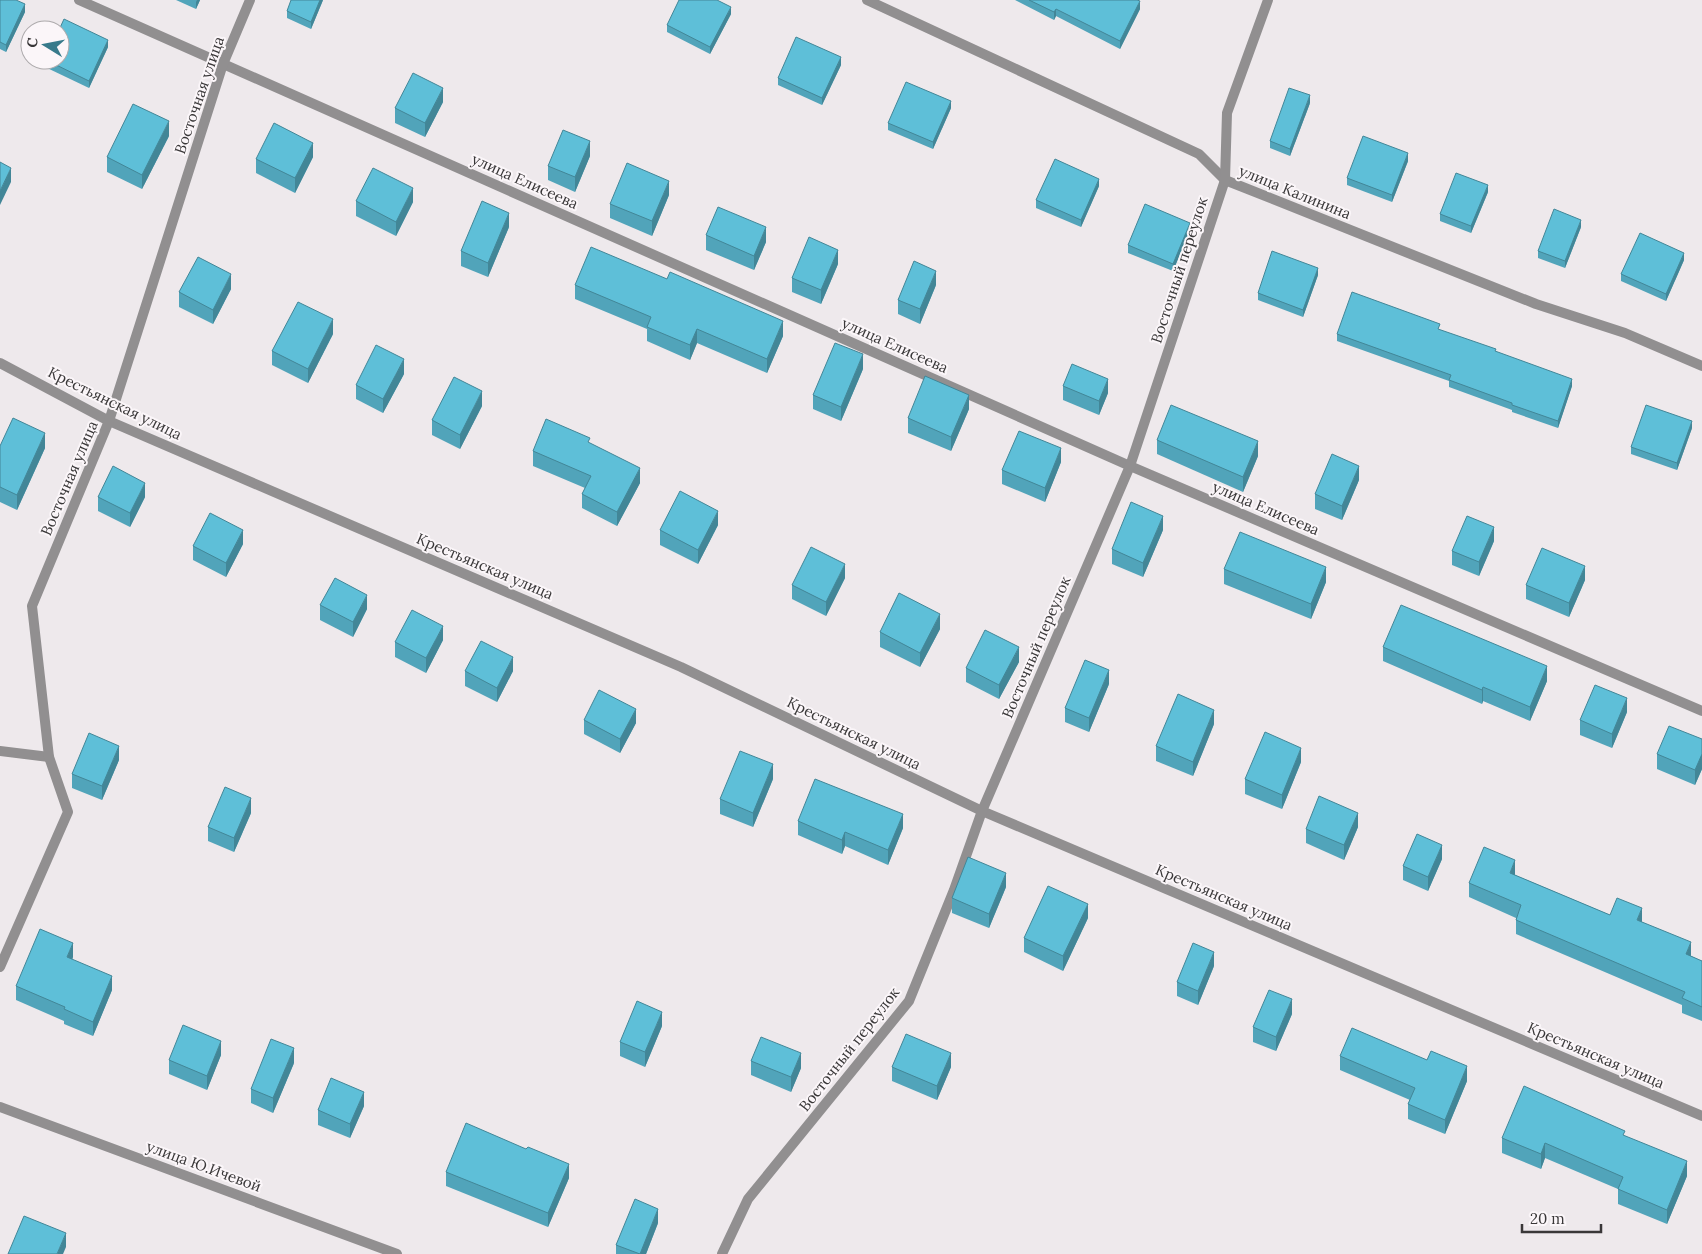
<svg xmlns="http://www.w3.org/2000/svg" width="1702" height="1254" font-family="Lora,serif">
<style>
.lines{fill:none;stroke-linecap:round;stroke-linejoin:round}
.lane{stroke:#918f90;stroke-width:10}
.street{stroke:#918f90;stroke-width:10}
.wall{fill:#51a4ba}
.shaded-wall{fill:#428697}
.building{fill:#5ebfd8;stroke:#428697}
.labels{text-anchor:middle;dominant-baseline:central;stroke-width:4;stroke-linejoin:round;paint-order:stroke}
.street-label{font-size:15px;fill:#393738;stroke:#fbf6f9}
</style>
<rect width="100%" height="100%" fill="#eee9ec"/>
<g class="lines">
<path class="lane" d="M0 751 49 757"/>
<g class="street">
<path d="M79 0 1130 466 1702 711"/>
<path d="M867 0 1199 154 1225 180 1536 304 1625 333 1702 366"/>
<path d="M0 363 109 421 681 667 982 811 1702 1116"/>
<path d="M0 967 68 812 49 757 32 606 109 421 223 64 250 0"/>
<path d="M0 1107 397 1254"/>
<path d="M722 1254 748 1199 909 1001 954 890 982 811 1130 466 1225 180 1227 113 1268 0"/>
</g>
</g>
<g class="wall">
<path d="M0 0 25 12 6 52 0 49Z"/>
<path d="M176 0H200L196 9Z"/>
<path d="M323 0 311 29 287 18V11Z"/>
<path d="M1015 0H1137L1140 9 1120 49 1056 16 1054 20Z"/>
<path d="M731 14 710 54 667 32V25Z"/>
<path d="M108 47 89 88 45 67V60Z"/>
<path d="M841 65 822 105 778 85V78Z"/>
<path d="M443 102 425 137 395 123V108Z"/>
<path d="M1310 103 1290 156 1270 148V141Z"/>
<path d="M951 108 933 149 888 130V123Z"/>
<path d="M169 136 142 189 107 172V157Z"/>
<path d="M590 156 575 192 548 180V166Z"/>
<path d="M313 157 295 193 256 173V159Z"/>
<path d="M1408 161 1392 202 1347 185V178Z"/>
<path d="M1099 186 1081 227 1036 208V200Z"/>
<path d="M1488 192 1471 233 1440 221V214Z"/>
<path d="M669 195 652 236 610 218V204Z"/>
<path d="M356 201 413 202 396 236 356 216Z"/>
<path d="M509 227 488 277 461 266V251Z"/>
<path d="M1581 227 1565 268 1538 258V251Z"/>
<path d="M1190 230 1173 271 1128 253V245Z"/>
<path d="M706 235 766 242 754 270 706 250Z"/>
<path d="M1684 260 1666 301 1621 281V274Z"/>
<path d="M838 264 821 304 792 292V278Z"/>
<path d="M1318 275 1303 317 1258 300V293Z"/>
<path d="M575 285 783 336 767 373 697 343 690 360 647 341V329L575 299Z"/>
<path d="M936 285 920 324 898 314V300Z"/>
<path d="M231 289 213 324 179 307V292Z"/>
<path d="M1440 330 1496 352 1572 386 1558 428 1512 412V410L1449 387V381L1337 341V334Z"/>
<path d="M333 334 308 383 272 365V351Z"/>
<path d="M863 369 841 421 813 409V395Z"/>
<path d="M404 374 383 413 356 399V385Z"/>
<path d="M1063 386 1108 393 1099 415 1063 400Z"/>
<path d="M482 406 460 449 432 435V420Z"/>
<path d="M969 409 951 451 908 433V418Z"/>
<path d="M1692 428 1677 470 1631 454V447Z"/>
<path d="M1157 440 1258 456 1243 492 1157 454Z"/>
<path d="M590 443 640 483 617 526 582 508V494L585 488 533 466V451Z"/>
<path d="M0 446 45 448 17 510 0 502Z"/>
<path d="M1061 462 1045 502 1002 484V470Z"/>
<path d="M1359 480 1342 520 1315 509V494Z"/>
<path d="M98 497H145L130 527 98 511Z"/>
<path d="M718 525 698 564 660 545V530Z"/>
<path d="M1163 530 1143 577 1112 564V549Z"/>
<path d="M1494 541 1479 576 1452 565V551Z"/>
<path d="M243 544 226 577 193 560V546Z"/>
<path d="M1224 569 1326 582 1311 619 1224 584Z"/>
<path d="M845 578 826 616 792 599V585Z"/>
<path d="M1585 580 1569 617 1526 599V585Z"/>
<path d="M320 605 367 609 353 637 320 620Z"/>
<path d="M940 629 920 667 880 647V632Z"/>
<path d="M443 640 426 673 395 657V642Z"/>
<path d="M1383 647 1547 681 1530 721 1483 701 1482 704 1383 661Z"/>
<path d="M1019 662 999 699 966 682V668Z"/>
<path d="M465 671H513L497 702 465 686Z"/>
<path d="M1109 684 1089 732 1065 722V708Z"/>
<path d="M1627 712 1612 748 1580 735V720Z"/>
<path d="M584 720 636 723 620 753 584 734Z"/>
<path d="M1214 724 1193 776 1156 761V746Z"/>
<path d="M1702 739V769L1695 785 1657 769V754Z"/>
<path d="M119 760 102 800 72 788V774Z"/>
<path d="M1301 762 1282 809 1245 794V779Z"/>
<path d="M773 779 753 827 720 814V799Z"/>
<path d="M251 813 234 852 208 841V827Z"/>
<path d="M798 821 903 828 888 865 845 846 842 854 798 835Z"/>
<path d="M1358 827 1344 860 1306 843V829Z"/>
<path d="M1442 859 1428 891 1403 880V866Z"/>
<path d="M1515 875 1610 915 1642 922 1691 956 1702 961V1021L1682 1013V1005L1516 934V918L1469 897V883Z"/>
<path d="M1006 887 989 928 952 913V898Z"/>
<path d="M1088 918 1063 971 1024 952V938Z"/>
<path d="M73 957 72 960 112 990 93 1036 64 1024V1021L16 1000V986Z"/>
<path d="M1214 966 1198 1005 1177 996V982Z"/>
<path d="M1292 1014 1276 1051 1253 1042V1027Z"/>
<path d="M662 1026 645 1067 620 1056V1042Z"/>
<path d="M221 1055 207 1090 169 1074V1060Z"/>
<path d="M1340 1056 1467 1081 1445 1134 1408 1119V1104L1410 1100 1340 1070Z"/>
<path d="M751 1061 801 1068 791 1092 751 1075Z"/>
<path d="M294 1063 273 1113 251 1103V1089Z"/>
<path d="M892 1067H951L937 1100 892 1081Z"/>
<path d="M364 1106 350 1138 318 1125V1110Z"/>
<path d="M1625 1136 1687 1176 1667 1224 1618 1204V1189L1545 1158 1541 1169 1502 1153V1138Z"/>
<path d="M526 1149 569 1178 548 1227 446 1186V1172Z"/>
<path d="M658 1223 646 1254H616V1245Z"/>
</g>
<g class="shaded-wall">
<path d="M197 0H200L196 9V2Z"/>
<path d="M320 0H323L311 29V22Z"/>
<path d="M1140 1V9L1120 49V41Z"/>
<path d="M25 4V12L6 52V45Z"/>
<path d="M731 7V14L710 54V47Z"/>
<path d="M1056 9V16L1054 20V12Z"/>
<path d="M108 40V47L89 88V81Z"/>
<path d="M841 57V65L822 105V98Z"/>
<path d="M443 88V102L425 137V123Z"/>
<path d="M1310 95V103L1290 156V149Z"/>
<path d="M951 101V108L933 149V142Z"/>
<path d="M169 121V136L142 189V175Z"/>
<path d="M590 141V156L575 192V177Z"/>
<path d="M313 143V157L295 193V178Z"/>
<path d="M1408 153V161L1392 202V195Z"/>
<path d="M11 168V182L0 205V191Z"/>
<path d="M1099 179V186L1081 227V220Z"/>
<path d="M669 181V195L652 236V221Z"/>
<path d="M1488 185V192L1471 233V226Z"/>
<path d="M413 188V202L396 236V222Z"/>
<path d="M509 213V227L488 277V263Z"/>
<path d="M1581 220V227L1565 268V261Z"/>
<path d="M1190 223V230L1173 271V264Z"/>
<path d="M766 227V242L754 270V256Z"/>
<path d="M838 250V264L821 304V290Z"/>
<path d="M1684 253V260L1666 301V294Z"/>
<path d="M1318 268V275L1303 317V310Z"/>
<path d="M936 271V285L920 324V309Z"/>
<path d="M231 274V289L213 324V310Z"/>
<path d="M333 319V334L308 383V369Z"/>
<path d="M783 321V336L767 373V359Z"/>
<path d="M697 329V343L690 360V345Z"/>
<path d="M863 354V369L841 421V407Z"/>
<path d="M404 359V374L383 413V399Z"/>
<path d="M1108 379V393L1099 415V401Z"/>
<path d="M1572 379V386L1558 428V421Z"/>
<path d="M482 391V406L460 449V435Z"/>
<path d="M969 395V409L951 451V437Z"/>
<path d="M1692 421V428L1677 470V463Z"/>
<path d="M45 433V448L17 510V495Z"/>
<path d="M1258 441V456L1243 492V477Z"/>
<path d="M1061 448V462L1045 502V488Z"/>
<path d="M1359 466V480L1342 520V506Z"/>
<path d="M640 468V483L617 526V512Z"/>
<path d="M145 483V497L130 527V513Z"/>
<path d="M718 511V525L698 564V550Z"/>
<path d="M1163 516V530L1143 577V563Z"/>
<path d="M1494 527V541L1479 576V562Z"/>
<path d="M243 530V544L226 577V563Z"/>
<path d="M845 564V578L826 616V602Z"/>
<path d="M1585 566V580L1569 617V603Z"/>
<path d="M1326 567V582L1311 619V604Z"/>
<path d="M367 595V609L353 637V622Z"/>
<path d="M940 614V629L920 667V653Z"/>
<path d="M443 626V640L426 673V658Z"/>
<path d="M1019 647V662L999 699V685Z"/>
<path d="M513 657V671L497 702V688Z"/>
<path d="M1547 666V681L1530 721V707Z"/>
<path d="M1109 670V684L1089 732V718Z"/>
<path d="M1483 687V701L1482 704V690Z"/>
<path d="M1627 698V712L1612 748V734Z"/>
<path d="M636 709V723L620 753V739Z"/>
<path d="M1214 710V724L1193 776V762Z"/>
<path d="M119 746V760L102 800V786Z"/>
<path d="M1301 748V762L1282 809V795Z"/>
<path d="M1702 754V769L1695 785V770Z"/>
<path d="M773 764V779L753 827V813Z"/>
<path d="M251 798V813L234 852V838Z"/>
<path d="M1358 813V827L1344 860V845Z"/>
<path d="M903 814V828L888 865V850Z"/>
<path d="M845 832V846L842 854V840Z"/>
<path d="M1442 845V859L1428 891V877Z"/>
<path d="M1515 860V875L1510 887V873Z"/>
<path d="M1006 873V887L989 928V914Z"/>
<path d="M1088 904V918L1063 971V956Z"/>
<path d="M1642 908V923L1637 920Z"/>
<path d="M1691 942V957L1686 954Z"/>
<path d="M73 943V957L67 972V957Z"/>
<path d="M1214 952V966L1198 1005V991Z"/>
<path d="M112 976V990L93 1036V1022Z"/>
<path d="M1292 999V1014L1276 1051V1037Z"/>
<path d="M662 1012V1026L645 1067V1052Z"/>
<path d="M221 1041V1055L207 1090V1076Z"/>
<path d="M294 1048V1063L273 1113V1098Z"/>
<path d="M801 1053V1068L791 1092V1077Z"/>
<path d="M951 1053V1067L937 1100V1086Z"/>
<path d="M1467 1066V1081L1445 1134V1120Z"/>
<path d="M364 1092V1106L350 1138V1124Z"/>
<path d="M1545 1143V1158L1541 1169V1154Z"/>
<path d="M1687 1161V1176L1667 1224V1210Z"/>
<path d="M569 1164V1178L548 1227V1213Z"/>
<path d="M658 1209V1223L646 1254H640Z"/>
<path d="M66 1233V1247L63 1254H57Z"/>
</g>
<g class="building">
<path d="M0 0H16L25 4 6 45 0 42Z"/>
<path d="M291 0H320L311 22 287 11Z"/>
<path d="M679 0H717L731 7 710 47 667 25Z"/>
<path d="M1029 0H1137L1140 1 1120 41 1056 9 1054 12Z"/>
<path d="M64 19 108 40 89 81 46 60H60V30H59Z"/>
<path d="M796 37 841 57 822 98 778 78Z"/>
<path d="M413 73 443 88 425 123 395 108Z"/>
<path d="M906 82 951 101 933 142 888 123Z"/>
<path d="M1289 88 1310 95 1290 149 1270 141Z"/>
<path d="M133 104 169 121 142 175 107 157Z"/>
<path d="M274 123 313 143 295 178 256 159Z"/>
<path d="M563 130 590 141 575 177 548 166Z"/>
<path d="M1363 136 1408 153 1392 195 1347 178Z"/>
<path d="M1055 159 1099 179 1081 220 1036 200Z"/>
<path d="M0 162 11 168 0 191Z"/>
<path d="M627 163 669 181 652 221 610 204Z"/>
<path d="M373 168 413 188 396 222 356 201Z"/>
<path d="M1456 173 1488 185 1471 226 1440 214Z"/>
<path d="M482 201 509 213 488 263 461 251Z"/>
<path d="M1145 204 1190 223 1173 264 1128 245Z"/>
<path d="M718 207 766 227 754 256 706 235Z"/>
<path d="M1554 209 1581 220 1565 261 1538 251Z"/>
<path d="M1640 233 1684 253 1666 294 1621 274Z"/>
<path d="M809 237 838 250 821 290 792 278Z"/>
<path d="M591 247 667 279 670 272 783 321 767 359 697 329 690 345 647 327 651 317 575 285Z"/>
<path d="M1272 251 1318 268 1303 310 1258 293Z"/>
<path d="M198 257 231 274 213 310 179 292Z"/>
<path d="M914 261 936 271 920 309 898 300Z"/>
<path d="M1352 292 1440 324 1438 329 1496 349 1495 351 1572 379 1558 421 1512 405V403L1449 380 1451 375 1337 334Z"/>
<path d="M298 302 333 319 308 369 272 351Z"/>
<path d="M835 343 863 354 841 407 813 395Z"/>
<path d="M376 345 404 359 383 399 356 385Z"/>
<path d="M1072 364 1108 379 1099 401 1063 386Z"/>
<path d="M925 376 969 395 951 437 908 418Z"/>
<path d="M454 377 482 391 460 435 432 420Z"/>
<path d="M1171 405 1258 441 1243 477 1157 440Z"/>
<path d="M1646 405 1692 421 1677 463 1631 447Z"/>
<path d="M13 418 45 433 17 495 0 487V446Z"/>
<path d="M546 419 590 438 588 442 640 468 617 512 582 494 591 476 533 451Z"/>
<path d="M1019 431 1061 448 1045 488 1002 470Z"/>
<path d="M1332 454 1359 466 1342 506 1315 494Z"/>
<path d="M113 466 145 483 130 513 98 497Z"/>
<path d="M680 491 718 511 698 550 660 530Z"/>
<path d="M1131 502 1163 516 1143 563 1112 549Z"/>
<path d="M210 513 243 530 226 563 193 546Z"/>
<path d="M1467 516 1494 527 1479 562 1452 551Z"/>
<path d="M1240 532 1326 567 1311 604 1224 569Z"/>
<path d="M811 547 845 564 826 602 792 585Z"/>
<path d="M1542 548 1585 566 1569 603 1526 585Z"/>
<path d="M335 578 367 595 353 622 320 605Z"/>
<path d="M899 593 940 614 920 653 880 632Z"/>
<path d="M1401 605 1547 666 1530 707 1483 687 1482 690 1383 647Z"/>
<path d="M412 610 443 626 426 658 395 642Z"/>
<path d="M985 630 1019 647 999 685 966 668Z"/>
<path d="M481 641 513 657 497 688 465 671Z"/>
<path d="M1085 660 1109 670 1089 718 1065 708Z"/>
<path d="M1595 685 1627 698 1612 734 1580 720Z"/>
<path d="M599 690 636 709 620 739 584 720Z"/>
<path d="M1178 694 1214 710 1193 762 1156 746Z"/>
<path d="M1669 726 1702 739V754L1695 770 1657 754Z"/>
<path d="M1265 732 1301 748 1282 795 1245 779Z"/>
<path d="M89 733 119 746 102 786 72 774Z"/>
<path d="M740 751 773 764 753 813 720 799Z"/>
<path d="M815 779 903 814 888 850 845 832 842 840 798 821Z"/>
<path d="M225 787 251 798 234 838 208 827Z"/>
<path d="M1319 796 1358 813 1344 845 1306 829Z"/>
<path d="M1417 834 1442 845 1428 877 1403 866Z"/>
<path d="M1484 847 1515 860 1510 873 1610 915 1617 898 1642 908 1637 920 1691 942 1686 954 1702 961V1007L1682 998 1685 992 1516 920 1521 905 1469 883Z"/>
<path d="M968 857 1006 873 989 914 952 898Z"/>
<path d="M1048 886 1088 904 1063 956 1024 938Z"/>
<path d="M40 929 73 943 67 957 112 976 93 1022 64 1009 65 1007 16 986Z"/>
<path d="M1193 943 1214 952 1198 991 1177 982Z"/>
<path d="M1269 990 1292 999 1276 1037 1253 1027Z"/>
<path d="M637 1001 662 1012 645 1052 620 1042Z"/>
<path d="M183 1025 221 1041 207 1076 169 1060Z"/>
<path d="M1352 1028 1427 1060 1431 1051 1467 1066 1445 1120 1408 1104 1415 1088 1340 1056Z"/>
<path d="M906 1034 951 1053 937 1086 892 1067Z"/>
<path d="M761 1037 801 1053 791 1077 751 1061Z"/>
<path d="M271 1039 294 1048 273 1098 251 1089Z"/>
<path d="M331 1078 364 1092 350 1124 318 1110Z"/>
<path d="M1524 1086 1625 1131 1623 1135 1687 1161 1667 1210 1618 1189 1623 1177 1545 1143 1541 1154 1502 1138Z"/>
<path d="M466 1123 526 1149 528 1147 569 1164 548 1213 446 1172Z"/>
<path d="M635 1199 658 1209 640 1254 616 1245Z"/>
<path d="M24 1216 66 1233 57 1254H8Z"/>
</g>
<g class="labels">
<g class="street-label">
<text transform="translate(199 95) rotate(-71)">Восточная улица</text>
<text transform="translate(525 181) rotate(24)">улица Елисеева</text>
<text transform="translate(1295 192) rotate(22)">улица Калинина</text>
<text transform="translate(1179 270) rotate(-72)">Восточный переулок</text>
<text transform="translate(895 345) rotate(24)">улица Елисеева</text>
<text transform="translate(115 403) rotate(26)">Крестьянская улица</text>
<text transform="translate(69 478) rotate(-67)">Восточная улица</text>
<text transform="translate(1266 508) rotate(23)">улица Елисеева</text>
<text transform="translate(485 566) rotate(23)">Крестьянская улица</text>
<text transform="translate(1036 647) rotate(-67)">Восточный переулок</text>
<text transform="translate(854 733) rotate(26)">Крестьянская улица</text>
<text transform="translate(1224 897) rotate(23)">Крестьянская улица</text>
<text transform="translate(849 1049) rotate(-52)">Восточный переулок</text>
<text transform="translate(1596 1055) rotate(23)">Крестьянская улица</text>
<text transform="translate(204 1166) rotate(20)">улица Ю.Ичевой</text>
</g>
</g>
<g transform="translate(45 45) rotate(280)"><circle r="24" fill="#fbf6f9" stroke="#adaaac"/>
<path d="M0-4L9 19L0 12L-9 19Z" fill="#377a8b"/>
<text y="-8" font-size="14" font-weight="bold" text-anchor="middle" fill="#393738">С</text>
</g>
<path d="M1522 1224v8h79v-8" fill="none" stroke="#393738" stroke-width="2.5"/>
<text x="1530" y="1224" font-size="15" fill="#393738" stroke="#fbf6f9" stroke-width="4" paint-order="stroke">20 m</text>
</svg>
